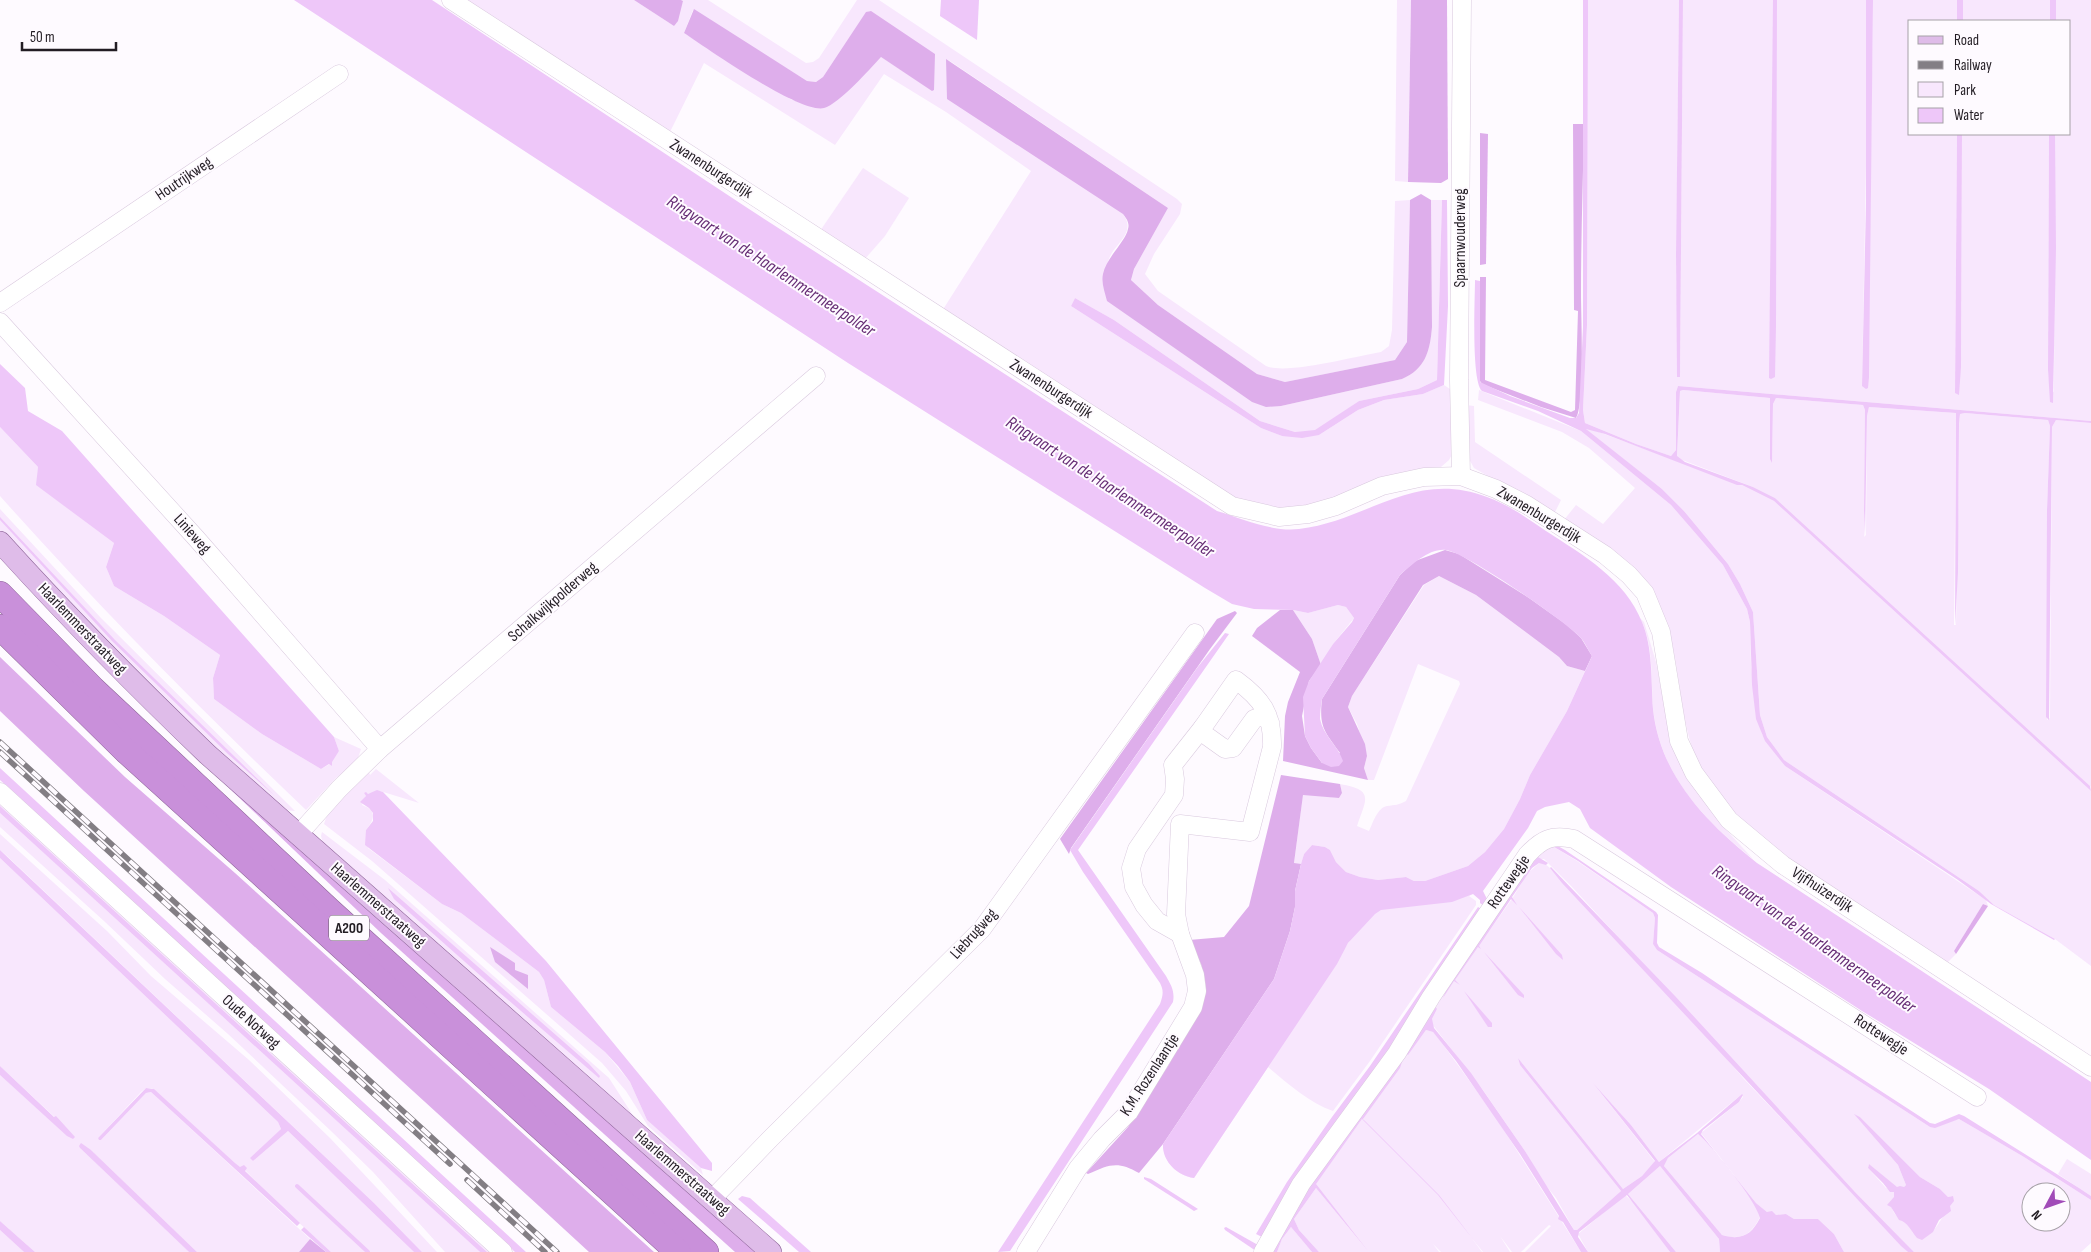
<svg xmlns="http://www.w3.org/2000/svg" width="2091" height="1252" font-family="'Sofia Sans Condensed',sans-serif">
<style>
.green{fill:#f8e7fd;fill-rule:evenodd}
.forest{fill:#deaeeb}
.water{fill:#eec7f9;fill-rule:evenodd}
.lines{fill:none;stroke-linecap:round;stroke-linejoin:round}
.stream{stroke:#eec7f9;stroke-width:4}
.minor-casing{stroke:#d9c9de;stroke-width:19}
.major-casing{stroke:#8f679a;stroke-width:22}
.highway-casing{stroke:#8f679a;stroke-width:26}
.minor{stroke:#fff;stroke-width:18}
.major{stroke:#dfbce9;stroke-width:21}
.highway{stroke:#c990da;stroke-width:25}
.rail-casing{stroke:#837e84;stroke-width:5.5}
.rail{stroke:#fefaff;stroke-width:4;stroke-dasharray:11;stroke-linecap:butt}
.labels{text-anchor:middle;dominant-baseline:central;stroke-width:4;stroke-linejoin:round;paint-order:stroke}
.shield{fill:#fefaff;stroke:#645f65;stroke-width:1}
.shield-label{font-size:15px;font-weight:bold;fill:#221c23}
.street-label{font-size:16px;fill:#221c23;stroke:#fefaff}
.water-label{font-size:18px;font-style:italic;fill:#662d75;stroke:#fefaff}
</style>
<rect width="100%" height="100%" fill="#fefaff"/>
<g class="green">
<path d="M463 0H634L674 26 683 1 681 0H708L806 63 813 62 819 58 857 0H879L1177 199 1182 204 1180 214 1154 254 1145 274 1158 291 1266 366C1287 375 1356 356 1381 352L1389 346 1392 330 1395 201 1410 200 1407 342 1395 360 1285 382 1257 374 1158 305 1131 280 1134 269 1168 208 947 59 1123 214C1138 234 1112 244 1108 262 1106 274 1108 289 1108 301L1252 402 1281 406 1402 379C1425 369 1430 351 1432 327L1431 200H1442L1437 380 1418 389 1359 401 1315 431 1295 432 1260 421 1114 320 1075 298 1071 306 1261 428 1282 436 1319 435 1358 410 1384 400 1423 394 1444 385 1456 393 1455 449 1449 460 1441 467 1421 469 1323 504 1300 508 1270 509 1235 498 942 311 1031 171 946 112 884 74 835 145 704 63 669 134ZM693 10 807 81 816 82 823 77 866 13 870 11 932 90 881 57 833 103 792 100 684 33Z"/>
<path d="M1397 0H1411L1408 182 1395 181Z"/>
<path d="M1588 0H1679L1676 276 1680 377 1683 0H1774L1775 305 1776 0H1869L1862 385 1868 382 1873 0H1957V21H1910V134H1957L1955 393 1961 367 1962 134H2049L2048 370 2050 391 2054 392 2055 134H2070V21H2056V0H2091V421L1678 386 1676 392V450L1671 456 1636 444 1585 423 1583 410 1587 325Z"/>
<rect x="1963" y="0" width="87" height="21"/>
<path d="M863 168 909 198 885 236 864 260 820 231Z"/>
<path d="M1479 390 1581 431 1671 505 1723 565 1747 609 1750 622 1751 667 1762 734 1785 766 1986 900 1988 906 1983 904 1954 951 1956 954 1948 962 1931 954C1900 934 1868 913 1836 892 1787 860 1738 830 1707 778 1703 772 1698 765 1696 758 1675 706 1683 647 1655 598L1564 520 1576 505 1603 524 1635 488 1589 448 1562 432 1478 400Z"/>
<path d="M1683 390 1770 398V456L1772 462 1773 404 1776 398 1863 405 1865 410 1864 537 1866 535 1867 416 1869 407 1956 413 1954 625H1956L1959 478V424L1960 414 1965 413 2048 420 2050 426 2047 510V720L2050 718 2052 427 2056 420 2091 423V787L1775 498 1753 487 1677 458 1680 391Z"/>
<path d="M1466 405 1474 406 1475 442 1561 500 1554 514 1474 468 1469 459Z"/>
<path d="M0 427 38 467 37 485 114 543 106 567 114 586 164 616 220 655 213 678 214 699 262 734 321 769 330 764 332 766 331 762 339 751 334 737 361 749 357 761 336 778 306 810C200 709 98 606 0 496Z"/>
<path d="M1588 428 1742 485 1774 501 2091 791V966L2055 939 1994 905 1979 891 1784 760 1767 737 1760 715 1753 612 1740 584 1728 564 1684 511 1662 489 1586 430Z"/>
<path d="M0 509 101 618 295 811 283 810 253 787 37 572 0 531Z"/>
<path d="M1439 576 1476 595 1559 657 1567 666 1585 671 1567 711 1530 775 1520 799 1504 829 1485 852 1468 866 1425 881H1414L1406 877 1378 880 1360 877 1346 872 1336 862 1330 850 1325 847 1312 845 1304 854 1301 864H1294L1303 794 1339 798 1342 793 1340 784C1375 790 1366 799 1357 826L1369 831C1373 823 1377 808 1387 806 1395 805 1399 805 1406 801L1460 684 1459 681 1418 664 1374 780H1368L1364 768 1367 756 1357 724 1348 707 1352 696 1424 585Z"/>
<path d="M1338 605 1346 607 1354 618 1333 644 1321 665 1312 639 1293 610 1308 613Z"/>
<path d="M1640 618 1644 622 1656 662 1667 719 1683 767 1701 797 1720 823 1753 859C1704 820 1660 775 1653 708 1651 679 1654 644 1640 618Z"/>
<path d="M376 769 419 803 380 791 368 794 364 793 366 796 362 805C378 811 374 819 366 830L368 848 442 904 461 913 539 972 544 980 551 1007 605 1052 630 1082 647 1120 701 1168 703 1175 648 1126 626 1091 602 1063 372 861 324 824 327 815 368 770 370 775Z"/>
<path d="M0 797 497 1252H487L0 806Z"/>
<path d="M0 813 480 1252H445L373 1172 331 1131 228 1034 165 979 104 921 0 827Z"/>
<path d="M322 832 385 880 609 1078 636 1120 323 844 321 836Z"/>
<path d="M0 834 107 931 151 976 249 1060 330 1138 437 1252H422L374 1203 7 856 0 850Z"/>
<path d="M1549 844 1577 861 1653 913 1655 918 1653 944 1657 950 1930 1127 1959 1119 2024 1157 2091 1200V1243L2081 1252H1914L1855 1192 1572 887 1544 859H1534ZM1855 1115 1860 1117 1920 1177 1940 1189 1948 1197 1953 1196C1950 1204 1936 1232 1929 1234 1924 1236 1918 1234 1913 1233 1909 1219 1891 1221 1891 1201L1895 1197 1894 1191 1886 1188 1868 1168 1869 1164 1897 1188 1904 1187 1906 1185 1898 1165ZM2031 1192H2061V1222H2031Z"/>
<path d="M0 858 278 1122 281 1129 251 1158 253 1161 288 1131 414 1252H331L274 1200 245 1170 238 1166 152 1088H146L141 1092 98 1138 101 1140 146 1093 151 1092 310 1239 299 1252H197L91 1150 80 1148 189 1252H35L0 1221V1075L59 1128 60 1122 0 1066Z"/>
<path d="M1539 863H1544L1550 868 1713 1043 1744 1079 1908 1252H1844L1834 1234 1818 1219H1794L1786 1214 1776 1215 1767 1212 1756 1203 1701 1133 1739 1102 1743 1097 1742 1094 1659 1162 1631 1125 1593 1083 1655 1162 1642 1176 1623 1189 1518 1058 1520 1065 1621 1191 1577 1230H1574L1556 1198 1543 1182 1525 1151 1483 1090 1432 1024V1019L1437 1009 1436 1007 1442 997 1512 899 1527 874Z"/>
<path d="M1473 894 1469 896 1476 901V905L1370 1061 1333 1111C1310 1103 1287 1083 1268 1067L1194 1178C1177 1176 1163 1161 1163 1144L1214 1138 1371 910Z"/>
<path d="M1426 1030 1433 1032 1439 1039 1497 1119 1581 1252H1525L1551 1226 1549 1225 1521 1252H1512L1500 1236 1510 1252H1483L1460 1222 1482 1252H1441L1433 1244 1439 1252H1319L1299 1230 1294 1219 1316 1188 1367 1250 1315 1184 1362 1119 1365 1121 1363 1118 1386 1087 1399 1061 1405 1053 1408 1054Z"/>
<path d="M1698 1134C1714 1149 1755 1198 1760 1217 1752 1234 1741 1241 1722 1235L1664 1166 1668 1158Z"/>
<path d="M2067 1159 2091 1174V1196L2058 1174Z"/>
<path d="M1660 1166 1719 1239 1720 1252H1676L1628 1194Z"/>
<path d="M1625 1195 1634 1203 1670 1252H1588L1578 1234Z"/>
<path d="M1291 1227 1312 1252H1277L1282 1239Z"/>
<path d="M0 1230 24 1252H0Z"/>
</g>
<g class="forest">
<path d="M634 0H681L683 1 678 21 674 26Z"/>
<path d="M1411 0H1447L1448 179 1441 183 1408 182Z"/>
<path d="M694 9 807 81 816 82 823 77 866 12 871 11 935 54 934 90 932 91 881 57C870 69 839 104 824 108 800 114 708 49 684 33Z"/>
<path d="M946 59 1168 208 1134 269 1131 280 1158 305 1257 374 1285 382 1395 360 1407 342 1410 200 1421 194 1431 200 1432 327C1430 352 1425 369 1402 379L1281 406 1266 407 1252 402 1107 301C1105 292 1101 283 1103 274 1106 258 1126 241 1128 229 1130 223 1126 218 1123 214L947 99Z"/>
<path d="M1573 124H1584C1583 180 1581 236 1581 293 1581 315 1585 403 1576 418L1541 407 1482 384 1480 381V277H1486L1485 380 1571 412 1575 410 1578 311 1574 310Z"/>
<path d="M1480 133 1488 134 1486 264 1480 265Z"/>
<path d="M1445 550 1459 554 1529 598 1567 625 1581 638 1592 656 1585 671 1567 666 1559 657 1476 595 1439 576 1423 585 1352 696 1348 707 1365 744 1367 756 1364 768 1368 780 1283 761 1285 716 1288 702 1300 672 1252 636 1257 628 1280 610H1293L1312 639 1321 665 1309 681 1302 716 1305 736 1311 748 1322 763 1340 753C1324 731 1319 727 1322 699L1400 575 1415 561Z"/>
<path d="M1235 611 1237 613 1210 649 1071 848 1069 854 1060 839 1217 619Z"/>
<path d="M0 657 125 777 235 873 654 1252H589L539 1206 84 791 0 711Z"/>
<path d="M1281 775 1340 784 1342 793 1339 798 1303 795 1294 863 1301 864 1295 891V907L1290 931 1274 979 1163 1144 1139 1173C1118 1161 1110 1164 1088 1174L1086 1173 1128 1127 1168 1066 1198 1012 1206 993 1205 981 1201 964 1189 940 1224 937 1249 906Z"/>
<path d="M227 782 762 1252H735L381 933 229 788Z"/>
<path d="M1983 904 1988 906 1956 954 1954 951Z"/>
<path d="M490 947 515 963V970L528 975V989L495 962Z"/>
<path d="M310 1239 326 1252H299Z"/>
</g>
<g class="water">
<path d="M294 0H432L749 209 1217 511C1243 519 1272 532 1299 529 1368 521 1413 469 1487 497 1509 505 1527 518 1546 531 1583 555 1625 579 1642 622 1653 648 1651 680 1653 709 1660 776 1707 823 1757 863L2091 1082V1160L1989 1089 1862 1011 1671 887 1590 828 1580 809 1569 802 1545 807 1537 811 1528 828 1483 891 1488 901 1485 907 1480 903V900L1473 894 1452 902 1381 910 1375 914 1348 943 1337 964 1194 1178C1177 1176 1162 1161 1163 1144L1274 979 1290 931 1295 907V891L1301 864 1304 854 1312 845 1325 847 1330 850 1336 862 1346 872 1360 877 1378 880 1406 877 1414 881H1425L1468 866 1485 852 1504 829 1520 799 1530 775 1567 711 1592 656C1588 650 1585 642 1580 637 1565 621 1465 552 1446 550 1429 548 1412 565 1400 575L1322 699C1321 705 1320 712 1320 719 1323 735 1338 746 1343 761L1339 766 1331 767 1322 763 1311 748 1305 736 1303 697 1309 681 1333 644 1352 622 1354 618 1346 607 1338 605 1308 613 1293 610 1254 609 1232 604 1205 588 848 363Z"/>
<path d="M941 0H979L977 40 940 16Z"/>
<path d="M1583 0H1588V20L1587 325 1583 410 1585 423 1636 444 1671 456 1676 450V392L1678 386 2091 421V423L2056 420 2052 427 2049 720 2046 717 2047 510 2050 426 2048 420 1965 413 1960 414 1959 424 1958 572 1955 626 1956 413 1869 407 1867 416 1865 538 1864 510 1865 410 1863 405 1776 398 1773 404 1772 463 1770 459V398L1683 390 1680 391 1677 456 1685 462 1753 487 1775 498 2090 786 2091 791 1774 501 1742 485H1737L1605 434 1586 429 1662 489 1684 511 1728 564 1740 584 1753 612 1760 715 1767 737 1784 760 1979 891 1994 905 2055 939 2054 940 1991 904 1958 880 1785 766 1765 741 1756 719 1752 685 1750 622 1747 609 1723 565 1671 505 1581 431 1538 411 1482 391C1471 381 1475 299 1475 280L1480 281V382L1510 396 1570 418H1576L1579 413 1583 327Z"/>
<path d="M1679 0H1683L1680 377H1677L1676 254Z"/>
<path d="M1773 0H1777L1776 326 1775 377 1771 379 1769 378Z"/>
<path d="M1866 0H1873L1869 377 1868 388 1866 389 1862 386 1866 203Z"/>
<rect x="1957" y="0" width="6" height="21"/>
<rect x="2050" y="0" width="6" height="21"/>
<path d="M1957 134H1962L1961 367 1959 395 1955 393Z"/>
<path d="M2049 134H2055L2056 248 2053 403 2050 402 2048 370Z"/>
<path d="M1442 200H1447L1448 306 1444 385 1423 394 1384 400 1358 410 1319 435 1302 438 1282 436 1261 428 1071 306 1075 298 1114 320 1260 421 1295 432 1315 430 1359 401 1418 389 1437 380Z"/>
<path d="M0 364 25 388 28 411 62 431 334 737 339 751 332 762V766L329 764 321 769 262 734 214 699 213 678 220 655 164 616 114 586 106 567 114 543 36 485 38 467 0 427Z"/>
<path d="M0 517 115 640 275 796 228 754 112 641 0 520Z"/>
<path d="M1225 633 1229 634 1078 850 1166 976C1171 985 1175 991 1173 1002L1010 1251 998 1252 1160 1004C1163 995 1164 991 1160 983L1083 872 1070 850 1197 668Z"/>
<path d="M0 768 526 1252H515L23 801 0 780Z"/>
<path d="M377 790 383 792 546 961 712 1163V1171L701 1168 647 1120 630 1082 618 1066 605 1052 551 1007 544 980 539 972 461 913 442 904 365 845 366 830 373 821V813L369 808 360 802 366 796 364 793 366 792 368 794Z"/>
<path d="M0 806 487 1252H480L0 813Z"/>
<path d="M1549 844 1556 845 1565 850 1656 912 1658 915 1657 943 1659 947 1702 973 1770 1019 1930 1123 1935 1124 1959 1114 1964 1116 2079 1188 2091 1196V1200L2024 1157 1959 1119 1935 1128 1930 1127 1657 950 1653 944 1655 918 1653 913 1578 861Z"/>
<path d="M0 850 374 1203 422 1252H414L288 1131 253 1161 250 1158 281 1129 278 1122 0 858Z"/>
<path d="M1538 857 1548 863 1546 865 1539 863 1532 868 1512 897 1517 905 1511 899 1479 946 1481 949 1478 947 1455 980 1460 985 1454 981 1443 998 1447 988 1534 859Z"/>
<path d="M1551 867 1675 996 1855 1192 1914 1252H1908L1901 1246 1562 883 1550 868Z"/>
<path d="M388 888 589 1064 600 1076 599 1078 500 993 394 899Z"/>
<path d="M1478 907 1483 910 1264 1238 1256 1234 1287 1182 1332 1117 1370 1066Z"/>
<path d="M1519 907 1562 955 1563 960 1556 954Z"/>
<path d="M1484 952 1524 995V998L1518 995Z"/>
<path d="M1464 991 1492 1023V1027H1488Z"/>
<path d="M1436 1007 1437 1009 1432 1019 1434 1028 1471 1073 1525 1151 1574 1230H1577L1621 1191 1520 1065 1518 1058 1623 1189 1642 1176 1655 1161 1593 1083 1631 1125 1659 1162 1697 1133 1742 1094 1743 1095 1739 1102 1703 1130 1701 1134 1756 1203 1767 1212 1772 1211 1776 1215 1786 1214 1794 1219H1818L1834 1234 1844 1252H1720L1719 1239 1660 1166 1628 1194 1676 1252H1670L1627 1195 1579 1232 1578 1237 1588 1252H1581L1563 1222 1558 1219 1559 1216 1520 1154 1456 1061 1433 1032 1426 1030 1408 1055 1405 1053ZM1698 1134C1713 1147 1755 1199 1760 1218 1752 1234 1742 1241 1722 1235L1664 1166 1668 1158Z"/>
<path d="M1399 1061 1402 1062 1400 1068 1363 1119 1439 1195 1483 1252 1438 1195 1362 1119 1316 1184 1368 1251 1316 1188 1294 1219 1299 1230 1319 1252H1312L1291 1227 1282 1239 1277 1252H1273L1296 1206Z"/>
<path d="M0 1066 54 1117 56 1116 75 1137 73 1139 67 1136 0 1075Z"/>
<path d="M146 1088 154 1089 235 1163 240 1167 244 1165 247 1168 245 1171 300 1223 297 1226 151 1092 146 1093 101 1140H99L98 1138Z"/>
<path d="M1854 1114 1860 1117 1920 1177 1940 1189 1948 1197 1953 1196 1954 1201 1950 1206 1951 1211 1939 1220 1933 1232 1922 1240 1917 1238C1911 1231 1908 1222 1899 1220L1891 1207 1887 1205 1894 1197V1192H1890L1883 1183 1868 1168 1869 1164 1897 1187 1900 1186 1904 1187 1906 1185 1898 1165Z"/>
<path d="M81 1143 91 1150 197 1252H189L80 1148 79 1146Z"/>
<path d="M1144 1177 1151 1179 1198 1209 1194 1211 1188 1207 1144 1179Z"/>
<path d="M742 1196 750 1198 811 1252H799L738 1199Z"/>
<path d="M0 1221 35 1252H24L0 1230Z"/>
<path d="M304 1227 331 1252H326L301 1230Z"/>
<path d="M1226 1227 1258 1245 1256 1251 1225 1230 1224 1228Z"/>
</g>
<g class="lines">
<path class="stream" d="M297 1186 368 1252"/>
<defs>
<g id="minor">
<path d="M451 0 1232 506 1279 517 1308 514 1336 506 1382 486 1424 477 1461 476 1496 489 1527 505 1605 555 1629 575 1645 593 1661 632 1679 741 1694 773 1729 820 1783 865 2091 1067"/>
<path d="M0 303 339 74"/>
<path d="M0 322 196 538 380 749"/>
<path d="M1461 476 1459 380 1462 0"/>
<path d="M0 792 503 1252"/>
<path d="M298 835 339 789 380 749 816 376"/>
<path d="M1180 934 1157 921 1144 905 1134 887 1131 868 1137 849 1174 795 1175 779 1173 765 1203 727"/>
<path d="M712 1199 770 1139 982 929 1195 633"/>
<path d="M1026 1252 1078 1168 1102 1139 1129 1112 1193 1007 1197 991 1195 975 1180 934 1176 914 1180 824 1250 832 1272 747C1273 714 1262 699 1236 680L1203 727 1204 734 1225 749 1233 748 1254 719 1262 716 1270 722"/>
<path d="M1263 1252 1301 1184 1397 1053 1431 997 1527 855C1542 839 1552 834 1574 839L1977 1097"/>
</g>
<path id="major" d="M0 542C66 615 136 686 207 754L771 1252"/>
<g id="highway">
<path d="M0 594 93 689 329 910 706 1252"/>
<path d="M0 627 126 751 678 1252"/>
</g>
</defs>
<use href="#minor" class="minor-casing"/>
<use href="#major" class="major-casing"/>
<use href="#highway" class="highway-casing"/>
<use href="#minor" class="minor"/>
<use href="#major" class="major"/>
<use href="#highway" class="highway"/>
<defs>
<g id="rail">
<path d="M0 742 557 1252"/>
<path d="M0 752 450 1164"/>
<path d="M467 1180 545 1252"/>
</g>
</defs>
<use href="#rail" class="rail-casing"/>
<use href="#rail" class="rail"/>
</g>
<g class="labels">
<rect class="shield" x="329" y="915.5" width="40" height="25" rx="4"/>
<g class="shield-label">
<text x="349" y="928">A200</text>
</g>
<g class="street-label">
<text transform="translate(711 169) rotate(33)">Zwanenburgerdijk</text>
<text transform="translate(184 179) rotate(-34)">Houtrijkweg</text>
<text transform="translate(1460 238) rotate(-90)">Spaarnwouderweg</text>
<text transform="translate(1051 389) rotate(33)">Zwanenburgerdijk</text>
<text transform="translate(1539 515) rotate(31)">Zwanenburgerdijk</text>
<text transform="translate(192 534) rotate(48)">Linieweg</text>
<text transform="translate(553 602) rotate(-41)">Schalkwijkpolderweg</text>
<text transform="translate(82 629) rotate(46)">Haarlemmerstraatweg</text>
<text transform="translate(1509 882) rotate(-55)">Rottewegje</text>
<text transform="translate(1822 890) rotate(33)">Vijfhuizerdijk</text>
<text transform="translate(378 905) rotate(41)">Haarlemmerstraatweg</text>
<text transform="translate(974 934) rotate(-48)">Liebrugweg</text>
<text transform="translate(251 1022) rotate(42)">Oude Notweg</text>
<text transform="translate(1881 1035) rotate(33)">Rottewegje</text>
<text transform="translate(1150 1075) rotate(-57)">K.M. Rozenlaantje</text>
<text transform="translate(682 1173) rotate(41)">Haarlemmerstraatweg</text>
</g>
<g class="water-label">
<text transform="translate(771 266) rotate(33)">Ringvaart van de Haarlemmermeerpolder</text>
<text transform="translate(1110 487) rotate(33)">Ringvaart van de Haarlemmermeerpolder</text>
<text transform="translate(1814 939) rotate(35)">Ringvaart van de Haarlemmermeerpolder</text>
</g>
</g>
<rect x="1908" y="20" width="162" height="115" fill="#fefaff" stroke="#a6a1a7"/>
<rect x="1918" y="36" width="25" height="8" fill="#dfbce9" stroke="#a6a1a7"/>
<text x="1954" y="45" font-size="15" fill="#221c23">Road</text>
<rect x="1918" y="61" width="25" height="8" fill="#837e84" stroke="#a6a1a7"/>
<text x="1954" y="70" font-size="15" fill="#221c23">Railway</text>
<rect x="1918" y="82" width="25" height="15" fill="#f8e7fd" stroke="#a6a1a7"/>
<text x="1954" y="95" font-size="15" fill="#221c23">Park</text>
<rect x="1918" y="108" width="25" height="15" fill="#eec7f9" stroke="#a6a1a7"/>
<text x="1954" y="120" font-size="15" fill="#221c23">Water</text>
<g transform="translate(2046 1207) rotate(229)"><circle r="24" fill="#fefaff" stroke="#a6a1a7"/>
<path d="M0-4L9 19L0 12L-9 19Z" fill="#a14bb8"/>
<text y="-8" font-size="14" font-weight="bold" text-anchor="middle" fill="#221c23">N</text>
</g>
<path d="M22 42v8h94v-8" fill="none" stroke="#221c23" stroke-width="2.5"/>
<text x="30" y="42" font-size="15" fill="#221c23" stroke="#fefaff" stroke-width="4" paint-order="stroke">50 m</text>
</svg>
